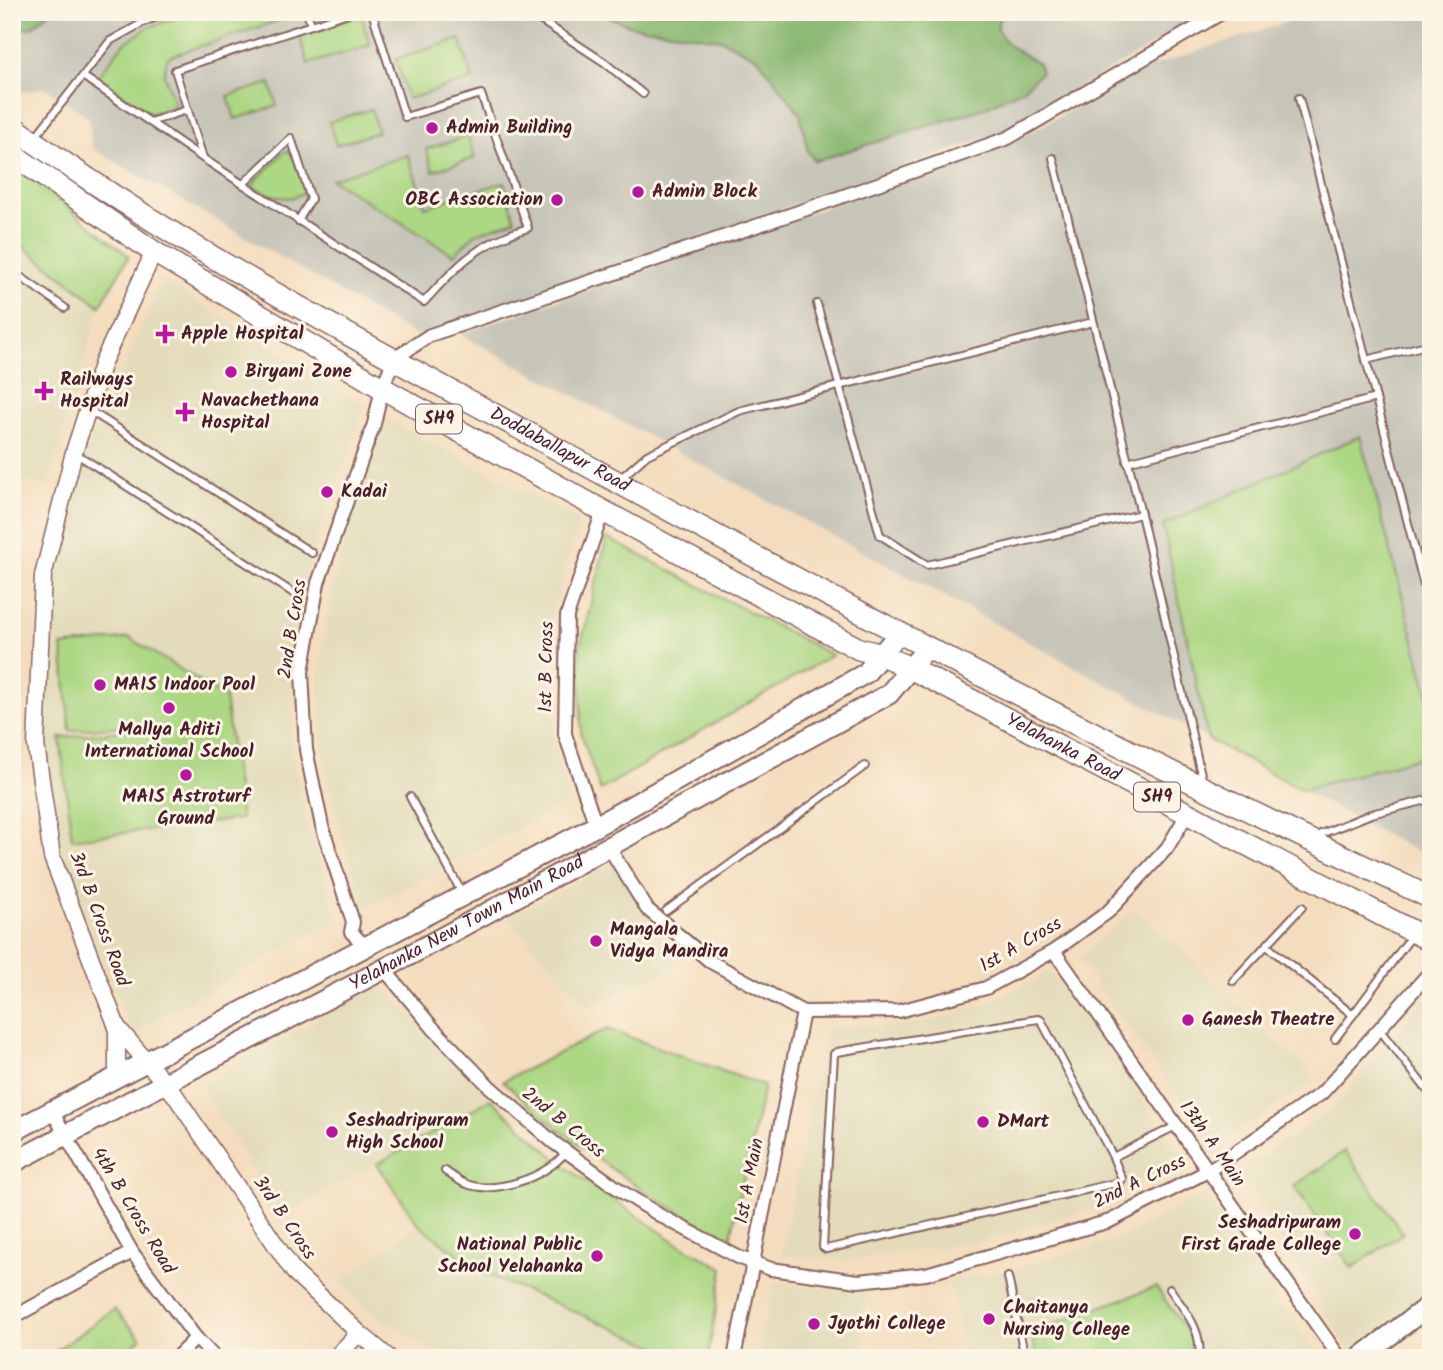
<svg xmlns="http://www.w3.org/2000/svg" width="1443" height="1370" font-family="Kalam,sans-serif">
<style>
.built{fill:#e3dbba}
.industrial{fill:#c6c5b8}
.green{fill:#acd783;stroke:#7b7b57;stroke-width:2}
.forest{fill:#89b871;stroke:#6a6c4e;stroke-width:2}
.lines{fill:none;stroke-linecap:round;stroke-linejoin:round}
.service-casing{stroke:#86625e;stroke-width:10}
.minor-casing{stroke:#86625e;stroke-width:16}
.tertiary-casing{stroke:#86625e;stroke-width:19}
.secondary-casing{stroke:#86625e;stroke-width:23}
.primary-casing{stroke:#86625e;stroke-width:24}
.service{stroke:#fff;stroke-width:6}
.minor{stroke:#fff;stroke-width:12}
.tertiary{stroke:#fff;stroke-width:16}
.secondary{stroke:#fff;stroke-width:19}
.primary{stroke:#fff;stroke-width:21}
.poi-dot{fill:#b5179e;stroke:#fcf5e5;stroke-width:2.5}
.labels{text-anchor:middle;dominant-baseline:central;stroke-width:6;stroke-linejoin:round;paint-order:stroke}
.shield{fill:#fcf5e5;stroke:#7f5f63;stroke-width:2}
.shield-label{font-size:18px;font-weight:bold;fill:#4a1f2b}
.poi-label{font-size:19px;font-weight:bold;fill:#4a1f2b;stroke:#fcf5e5;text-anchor:start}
.street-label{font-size:19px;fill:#4a1f2b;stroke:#fcf5e5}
</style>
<rect width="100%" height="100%" fill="#fcf5e5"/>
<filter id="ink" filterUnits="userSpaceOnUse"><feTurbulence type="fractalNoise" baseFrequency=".0143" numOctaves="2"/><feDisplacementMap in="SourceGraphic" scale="14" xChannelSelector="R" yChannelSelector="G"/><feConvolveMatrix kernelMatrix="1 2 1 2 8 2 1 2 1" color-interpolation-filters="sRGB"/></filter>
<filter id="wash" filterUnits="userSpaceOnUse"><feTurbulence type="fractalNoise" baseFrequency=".00686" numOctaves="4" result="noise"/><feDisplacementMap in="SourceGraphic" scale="28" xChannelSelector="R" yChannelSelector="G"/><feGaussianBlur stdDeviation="1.57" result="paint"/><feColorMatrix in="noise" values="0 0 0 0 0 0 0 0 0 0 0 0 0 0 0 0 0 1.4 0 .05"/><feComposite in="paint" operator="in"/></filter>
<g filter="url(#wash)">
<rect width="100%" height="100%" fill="#f4ddbe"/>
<g class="built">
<path d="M12 238 100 306 47 486 12 477Z"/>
<path d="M163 280 366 406 303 579 290 671 291 750 309 828 338 919 132 1034 65 866 58 840 44 746 53 637V576L89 443Z"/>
<path d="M387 420 578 520 547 636 553 731 569 802 363 910 326 776 318 683 332 588 364 477Z"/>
<path d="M615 863 643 910 681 964 588 1007 507 917Z"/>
<path d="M1136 908 1317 1080 1215 1146 1078 959Z"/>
<path d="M1050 971 1183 1156 1104 1206 984 1241 849 1260 781 1255 827 1026 901 1027 946 1017 989 1003Z"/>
<path d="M381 984 491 1099 283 1216 200 1085Z"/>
<path d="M1431 988V1297L1354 1358 1240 1171 1337 1105Z"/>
<path d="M1204 1193 1320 1358H965L949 1280 1011 1270 1115 1241Z"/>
<path d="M419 1225 481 1272 677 1243 723 1268 708 1358H444L368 1310 341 1282Z"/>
<path d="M773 1284 864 1291 862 1358H758Z"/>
</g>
<g class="industrial">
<path d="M12 12H1207L1006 131 416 336 92 148 89 118 45 87 12 95Z"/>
<path d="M1317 12H1431V844L1417 852 460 334 1010 144 1146 68Z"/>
</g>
<g class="green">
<path d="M195 12H291L292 16 168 57 164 74 175 106 151 114 98 77 122 45 147 28Z"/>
<path d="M361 15 370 45 308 64 299 34Z"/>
<path d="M460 39 473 79 408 99 396 59Z"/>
<path d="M270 83 277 106 235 119 228 96Z"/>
<path d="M371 109 378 132 336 145 329 122Z"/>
<path d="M468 136 475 158 433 171 426 149Z"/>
<path d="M285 151H289L295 161 305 191C290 204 271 195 255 189L253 183Z"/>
<path d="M408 155 425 207 504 182 515 220 475 234 454 255 331 179Z"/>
<path d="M12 163 129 256 100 306 12 238Z"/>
<path d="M1360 436 1431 705V754L1302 790 1208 739 1163 525Z"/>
<path d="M607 538 832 655 600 790 581 733 580 648Z"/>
<path d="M130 638 225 697 241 819 72 839 60 738 132 730 131 725 70 731 62 646Z"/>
<path d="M607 1029 764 1086 730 1240C646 1197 572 1145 503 1081Z"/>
<path d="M491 1099 564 1166 677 1243 723 1268 708 1358H683L481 1272 419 1225 377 1164Z"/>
<path d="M1345 1151 1403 1233 1352 1268 1294 1186Z"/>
<path d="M1156 1287 1192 1339 1188 1358H1037L1031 1332Z"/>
<path d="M114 1309 141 1338 119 1358H46Z"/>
</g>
<g class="forest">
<path d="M12 12H50L32 27 12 31Z"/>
<path d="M597 12H1001L997 29 1007 44 1039 64 1041 73 1023 89 982 109 815 161 808 152 800 114 758 58 720 39 631 26Z"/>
</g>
</g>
<g filter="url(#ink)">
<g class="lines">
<defs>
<g id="service">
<path d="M307 12 311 25"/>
<path d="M533 12 540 20 604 62 643 94"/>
<path d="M84 77 204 159 424 302C458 264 478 243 528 228L481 94 405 117 372 12"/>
<path d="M1299 98 1431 613"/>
<path d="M150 122 187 110"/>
<path d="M36 136 110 41 146 21 170 12"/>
<path d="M203 158 175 70 351 12"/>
<path d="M1053 158 1141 514 1203 783"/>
<path d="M243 184 291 138 311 199 298 221"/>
<path d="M12 271 65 308"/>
<path d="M817 304 880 535 927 565 1141 514"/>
<path d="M1366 360 1431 344"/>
<path d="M89 410 312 553"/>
<path d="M75 453 298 596"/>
<path d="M1127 462 1376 398"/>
<path d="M621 478 647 455 739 411 1093 322"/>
<path d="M410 797 462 893"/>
<path d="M1316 836 1371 814 1431 799"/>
<path d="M666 911 865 766"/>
<path d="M1267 946 1353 1015"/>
<path d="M1233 981 1302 907"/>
<path d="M1379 1029 1431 1095"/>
<path d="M1335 1039 1413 934"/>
<path d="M1113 1157 1122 1179 1120 1182 826 1249 823 1247 834 1054 837 1052 1038 1019 1041 1020 1113 1157 1176 1126"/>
<path d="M445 1171C451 1175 457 1180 464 1183 495 1196 546 1177 566 1152"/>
<path d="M1008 1277 1025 1358"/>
<path d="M1170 1289C1185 1311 1203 1330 1199 1358"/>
</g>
<g id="minor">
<path d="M596 826 565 734 567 616 603 511"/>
<path d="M608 846 647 909 711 962 803 1012 899 1011 986 988 1054 951 1108 912 1167 848 1188 813"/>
<path d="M365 946 351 932 353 922 322 826 306 750 302 672 318 583 374 424 382 388 394 359 430 335 801 211 1008 138 1223 12"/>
<path d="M1054 951 1340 1358"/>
<path d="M384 969 433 1028 490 1087 553 1142 624 1193 661 1216 738 1257 771 1269 858 1281 926 1274 1110 1221 1208 1171 1322 1093 1431 971"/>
<path d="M52 1111 132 1252 196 1338 215 1358"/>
<path d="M12 1318 132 1252"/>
<path d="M176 1358 196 1338"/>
<path d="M734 1358 803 1012"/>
</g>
<g id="tertiary">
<path d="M154 252 103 362 74 452 43 576 36 745 52 857 117 1027 175 1095 294 1272 359 1333 389 1358"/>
<path d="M117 1027V1077"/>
<path d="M335 1358 359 1333"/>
</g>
<g id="secondary">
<path d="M12 1132 596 826 866 673 898 634"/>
<path id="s1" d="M12 1163 384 969 889 694 926 649"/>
<path d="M1360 1358 1431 1304"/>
</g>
<g id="primary">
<path id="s2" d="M12 126C174 244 353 337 528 433 825 597 1125 754 1431 898"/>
<path id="s3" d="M12 154 154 252 382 388 603 511 859 649 882 655 912 669 1431 941"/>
</g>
</defs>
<use href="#service" class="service-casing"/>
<use href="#minor" class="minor-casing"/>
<use href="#tertiary" class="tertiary-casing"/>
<use href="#secondary" class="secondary-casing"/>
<use href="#primary" class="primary-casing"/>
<use href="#service" class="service"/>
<use href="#minor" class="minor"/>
<use href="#tertiary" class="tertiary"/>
<use href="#secondary" class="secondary"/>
<use href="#primary" class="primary"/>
</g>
</g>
<g class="poi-dot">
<circle cx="432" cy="128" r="7"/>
<circle cx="638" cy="192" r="7"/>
<circle cx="557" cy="200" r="7"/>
<path d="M161.5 323.5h7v7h7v7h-7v7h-7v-7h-7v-7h7z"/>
<circle cx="231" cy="372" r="7"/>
<path d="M40.5 380.5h7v7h7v7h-7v7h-7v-7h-7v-7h7z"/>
<path d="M181.5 401.5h7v7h7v7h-7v7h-7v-7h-7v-7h7z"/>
<circle cx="327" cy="492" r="7"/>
<circle cx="100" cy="685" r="7"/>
<circle cx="169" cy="708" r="7"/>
<circle cx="186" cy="775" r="7"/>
<circle cx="596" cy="941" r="7"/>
<circle cx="1188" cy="1020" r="7"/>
<circle cx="983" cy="1122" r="7"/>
<circle cx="332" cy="1132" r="7"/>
<circle cx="1355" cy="1234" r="7"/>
<circle cx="597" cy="1256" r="7"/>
<circle cx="989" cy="1319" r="7"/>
<circle cx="814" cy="1324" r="7"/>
</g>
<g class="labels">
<g class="shield">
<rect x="416" y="404.5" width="46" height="29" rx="5"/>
<rect x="1134" y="782.5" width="46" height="29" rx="5"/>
</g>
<g class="shield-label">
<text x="439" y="419">SH9</text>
<text x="1157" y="797">SH9</text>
</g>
<g class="poi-label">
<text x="446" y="128">Admin Building</text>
<text x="652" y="192">Admin Block</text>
<text x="543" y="200" text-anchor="end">OBC Association</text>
<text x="181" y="334">Apple Hospital</text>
<text x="245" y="372">Biryani Zone</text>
<text x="60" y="380">Railways<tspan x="60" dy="22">Hospital</tspan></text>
<text x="201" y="401">Navachethana<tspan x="201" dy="22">Hospital</tspan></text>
<text x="341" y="492">Kadai</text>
<text x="114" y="685">MAIS Indoor Pool</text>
<text x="169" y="730" text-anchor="middle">Mallya Aditi<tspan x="169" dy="22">International School</tspan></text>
<text x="186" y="797" text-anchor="middle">MAIS Astroturf<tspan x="186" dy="22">Ground</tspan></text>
<text x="610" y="930">Mangala<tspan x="610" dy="22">Vidya Mandira</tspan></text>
<text x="1202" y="1020">Ganesh Theatre</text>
<text x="346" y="1121">Seshadripuram<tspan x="346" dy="22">High School</tspan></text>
<text x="997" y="1122">DMart</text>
<text x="1341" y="1223" text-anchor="end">Seshadripuram<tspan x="1341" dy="22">First Grade College</tspan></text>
<text x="583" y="1245" text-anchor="end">National Public<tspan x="583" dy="22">School Yelahanka</tspan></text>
<text x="1003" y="1308">Chaitanya<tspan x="1003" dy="22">Nursing College</tspan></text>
<text x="828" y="1324">Jyothi College</text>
</g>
<g class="street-label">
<text stroke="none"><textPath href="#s2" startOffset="637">Doddaballapur Road</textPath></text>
<text transform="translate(293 629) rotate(-81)">2nd B Cross</text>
<text transform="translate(547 667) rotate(-89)">1st B Cross</text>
<text stroke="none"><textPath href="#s3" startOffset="1209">Yelahanka Road</textPath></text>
<text transform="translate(99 919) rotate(70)">3rd B Cross Road</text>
<text stroke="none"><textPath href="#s1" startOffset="514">Yelahanka New Town Main Road</textPath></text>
<text transform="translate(1021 945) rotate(-30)">1st A Cross</text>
<text transform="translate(563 1123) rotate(39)">2nd B Cross</text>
<text transform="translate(1212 1144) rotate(55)">13th A Main</text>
<text transform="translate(750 1181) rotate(-79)">1st A Main</text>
<text transform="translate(1140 1182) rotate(-26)">2nd A Cross</text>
<text transform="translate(133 1211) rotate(59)">4th B Cross Road</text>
<text transform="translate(284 1218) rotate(56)">3rd B Cross</text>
</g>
</g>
<rect width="1443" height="1370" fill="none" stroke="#fcf5e5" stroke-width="42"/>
</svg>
